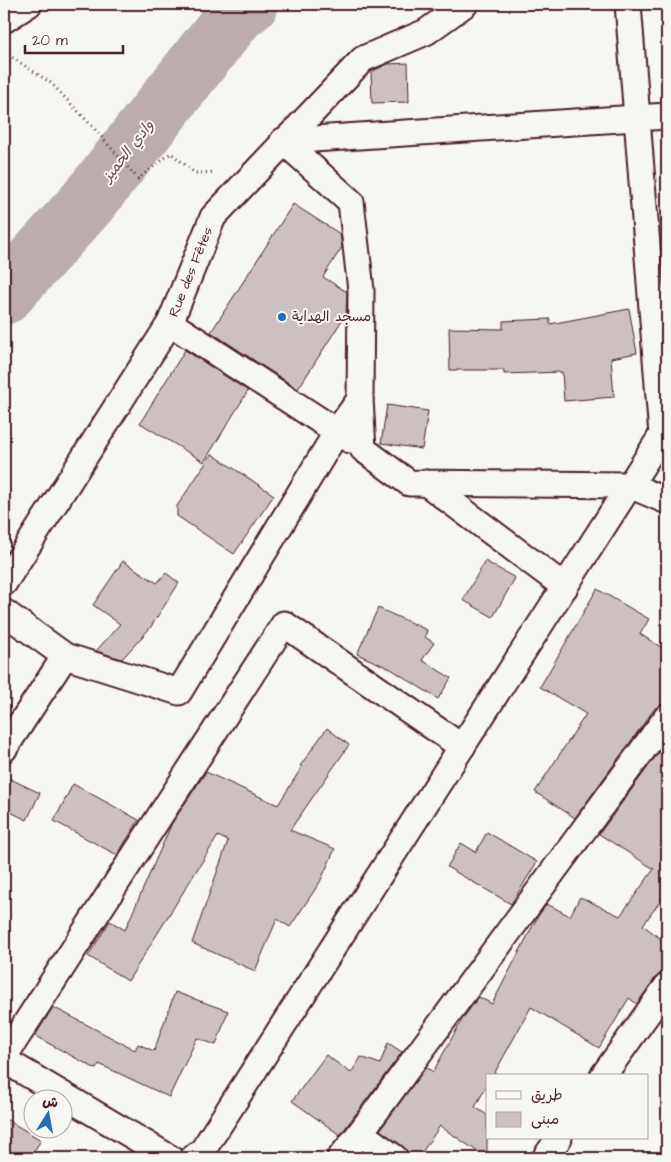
<svg xmlns="http://www.w3.org/2000/svg" width="671" height="1162" font-family="'Architects Daughter','Playpen Sans Arabic',sans-serif">
<style>
.lines{fill:none;stroke-linecap:round;stroke-linejoin:round}
.river{stroke:#bbadae;stroke-width:59}
.building{fill:#ccc1c0;stroke:#4a1f2b}
.minor-casing{stroke:#4a1f2b;stroke-width:29}
.path{stroke:#4a1f2b;stroke-width:3;stroke-dasharray:1 4;stroke-linecap:butt}
.minor{stroke:#f6f6f2;stroke-width:25}
.poi-dot{fill:#1f6fb2;stroke:#f6f6f2;stroke-width:2}
.labels{text-anchor:middle;dominant-baseline:central;stroke-width:4;stroke-linejoin:round;paint-order:stroke}
.street-label{font-size:14px;fill:#4a1f2b;stroke:#f6f6f2}
.poi-label{font-size:14px;fill:#4a1f2b;stroke:#f6f6f2;text-anchor:start}
.water-label{font-size:15px;font-style:italic;fill:#6c4a52;stroke:#f6f6f2}
</style>
<rect width="100%" height="100%" fill="#f6f6f2"/>
<filter id="ink" filterUnits="userSpaceOnUse"><feTurbulence type="fractalNoise" baseFrequency=".02" numOctaves="2"/><feDisplacementMap in="SourceGraphic" scale="10" xChannelSelector="R" yChannelSelector="G"/><feConvolveMatrix kernelMatrix="1 2 1 2 8 2 1 2 1" color-interpolation-filters="sRGB"/></filter>
<g filter="url(#ink)">
<g class="lines">
<path class="river" d="M4 295 87 203 237 13 249 4"/>
</g>
<g class="building">
<path d="M408 63 409 102 372 103 371 72 388 64Z"/>
<path d="M293 204 340 234 342 247 323 277 347 292 346 314 298 389 211 332Z"/>
<path d="M629 309 637 353 611 358 614 397 564 401 562 372 504 374V370H450L449 328 503 329V321L550 319V324Z"/>
<path d="M185 350 248 391 204 462 140 423Z"/>
<path d="M387 405 428 411 422 449 381 443Z"/>
<path d="M212 454 274 495 234 554 177 516V506Z"/>
<path d="M123 561 157 583 166 573 179 583 150 628 122 659 96 651 120 624 93 605Z"/>
<path d="M485 561 515 578 493 617 463 600Z"/>
<path d="M597 589 649 619 640 634 667 651V703L655 708 575 818 535 792 586 714 540 687Z"/>
<path d="M378 608 427 630 425 637 434 643 422 660 451 678 438 699 391 669 357 654Z"/>
<path d="M327 728 349 745 290 830 335 849 320 882 290 927 277 919 255 971 192 943 228 841 218 836 128 981 88 956 110 921 125 930 172 823 206 772 278 805 302 767 300 766Z"/>
<path d="M667 741V892L643 925 667 944V972L656 977 637 1004 629 998 599 1048 531 1007 493 1076H487V1085L475 1107 487 1115V1158L440 1126 418 1158H409L404 1147 380 1130 426 1067 433 1072 463 1018 479 997 492 1004 538 916 547 904 570 916 580 897 620 916 654 869 599 834Z"/>
<path d="M4 776 40 793 27 820 4 809Z"/>
<path d="M73 784 139 820 117 855 54 821Z"/>
<path d="M487 832 537 862 511 904 447 867 461 843 476 852Z"/>
<path d="M175 992 228 1011 216 1045 197 1038 169 1097 99 1064 96 1069 35 1036 53 1007 135 1050 138 1044 154 1051Z"/>
<path d="M388 1043 402 1052 340 1135 292 1101 326 1055 351 1073 361 1057 380 1064Z"/>
<path d="M4 1118 41 1140 30 1158H4Z"/>
</g>
<g class="lines">
<defs>
<g id="minor">
<path d="M4 20 29 4"/>
<path d="M283 141 351 202 361 290 360 399 363 449 409 483 629 485 667 501"/>
<path d="M283 141 667 116"/>
<path d="M170 323 350 440"/>
<path d="M426 483 565 587"/>
<path d="M4 583 170 323 213 217 363 59 426 32 465 4"/>
<path d="M4 612 65 656 179 692 338 430 360 399"/>
<path d="M4 749 65 656"/>
<path d="M4 1057 284 624 462 747"/>
<path d="M4 1060 170 1158"/>
<path d="M603 1076 667 986"/>
<path d="M360 1133 667 717"/>
<path d="M193 1158 203 1150 662 435 628 4"/>
<path d="M340 1158 360 1133 395 1158"/>
<path d="M545 1158 559 1138"/>
</g>
</defs>
<use href="#minor" class="minor-casing"/>
<path class="path" d="M4 52 51 83 92 126 138 179 171 153 195 173 215 172"/>
<use href="#minor" class="minor"/>
</g>
</g>
<circle class="poi-dot" cx="282" cy="317" r="5"/>
<g class="labels">
<g class="street-label">
<text transform="translate(191 272) rotate(-68)">Rue des Fêtes</text>
</g>
<g class="poi-label">
<text x="292" y="317">مسجد الهداية</text>
</g>
<g class="water-label">
<text transform="translate(128 151) rotate(-52)">وادي الحميز</text>
</g>
</g>
<rect width="671" height="1162" fill="none" stroke="#f6f6f2" stroke-width="20"/>
<rect x="10" y="10" width="651" height="1142" fill="none" stroke="#4a1f2b" stroke-width="2" filter="url(#ink)"/>
<rect x="486" y="1074" width="162" height="65" fill="#f6f6f2" stroke="#b1a0a2"/>
<rect x="496" y="1091" width="25" height="8" fill="#f6f6f2" stroke="#b1a0a2"/>
<text x="531" y="1100" font-size="15" fill="#4a1f2b">طريق</text>
<rect x="496" y="1112" width="25" height="15" fill="#ccc1c0" stroke="#b1a0a2"/>
<text x="531" y="1124" font-size="15" fill="#4a1f2b">مبنى</text>
<g transform="translate(48 1114) rotate(11)"><circle r="24" fill="#f6f6f2" stroke="#b1a0a2"/>
<path d="M0-4L9 19L0 12L-9 19Z" fill="#1f6fb2"/>
<text y="-8" font-size="14" font-weight="bold" text-anchor="middle" fill="#4a1f2b">ش</text>
</g>
<path d="M25 45v8h98v-8" fill="none" stroke="#4a1f2b" stroke-width="2.5"/>
<text x="32" y="45" font-size="15" fill="#4a1f2b" stroke="#f6f6f2" stroke-width="4" paint-order="stroke">20 m</text>
</svg>
